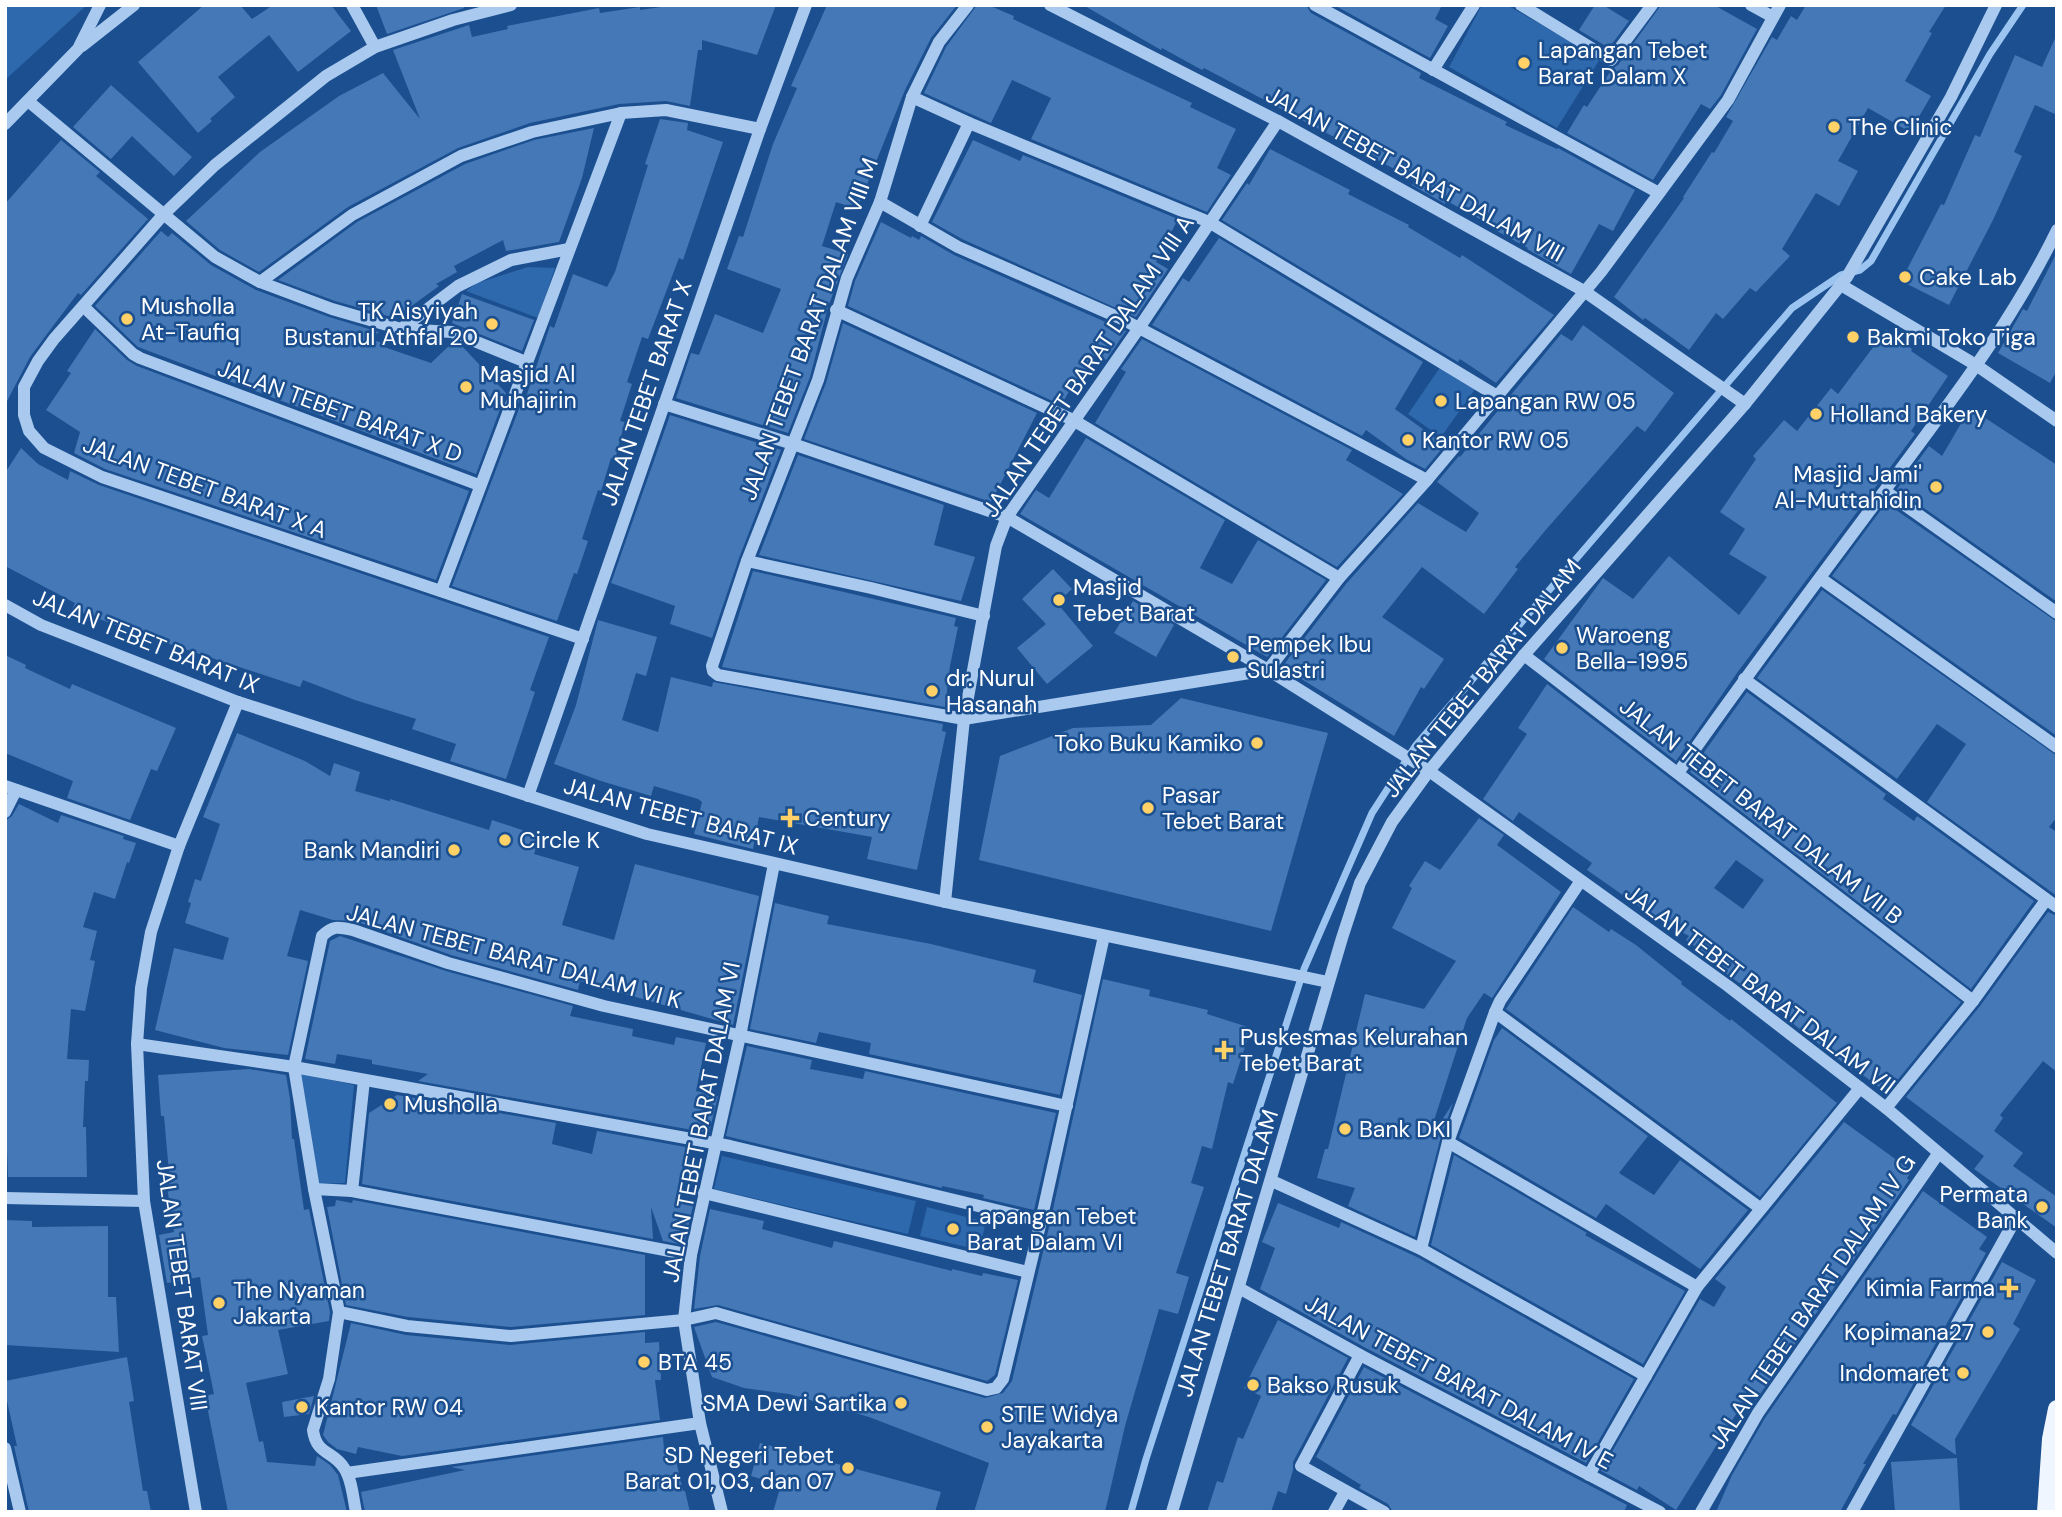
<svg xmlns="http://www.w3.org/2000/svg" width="2062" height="1517" font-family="'DM Sans',sans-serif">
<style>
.green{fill:#2e69ad}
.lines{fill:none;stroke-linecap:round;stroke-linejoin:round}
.stream{stroke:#9cc4f0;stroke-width:7}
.building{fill:#4478b7;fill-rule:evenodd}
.minor{stroke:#a9c9ee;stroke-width:12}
.major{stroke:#f0f6ff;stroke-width:18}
.poi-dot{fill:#ffd166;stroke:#1b4f8f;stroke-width:2.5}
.labels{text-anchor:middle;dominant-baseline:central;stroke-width:5;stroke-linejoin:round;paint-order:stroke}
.poi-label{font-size:23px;fill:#fff;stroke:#1b4f8f;text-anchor:start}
.street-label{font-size:23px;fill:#fff;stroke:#1b4f8f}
</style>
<rect width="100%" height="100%" fill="#1b4f8f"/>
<g class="green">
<path d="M5 5H87L5 80Z"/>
<path d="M1482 5H1507L1600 59 1557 128 1449 67Z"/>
<path d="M528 267 555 268 538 318 466 291 477 283Z"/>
<path d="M1441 366 1475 389 1441 437 1408 414Z"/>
<path d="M300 1073 354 1085 345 1183 315 1184Z"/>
<path d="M722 1156 916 1201 908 1234 714 1189Z"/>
<path d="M927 1207 986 1222 979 1250 920 1236Z"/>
</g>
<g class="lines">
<path class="stream" d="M1131 1512 1146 1459 1304 969 1372 813 1416 745 1792 308 1841 275 1860 270 1871 261 1990 54 2023 5"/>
</g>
<g class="building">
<path d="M204 5H240L252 19 273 5H331L351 31 298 72 269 35 218 77 235 97 210 119 212 121 198 133 138 62Z"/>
<path d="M376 5H463L464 8 387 34Z"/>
<path d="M675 5H776L757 55 702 40V50H698L690 106 666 101 619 104 530 123 458 148 348 207 259 272 220 250 186 221 260 152 339 96 383 73 420 119 393 50 469 25 472 37 508 29 507 26 599 8 600 13 640 7V10Z"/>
<path d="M827 5H957L931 38 905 90 857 209 836 202 822 246 848 254 828 307 810 377 788 433 676 398 691 353 699 355 715 314 763 333 781 289 727 269 739 236 743 237 773 144 797 88 791 86Z"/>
<path d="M977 5H988L1014 16 1013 19 1192 103 1190 107 1236 129 1217 168 1231 175 1207 212 1031 139 1051 98 1012 80 991 123 924 93 946 47Z"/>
<path d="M1083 5H1306L1311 13 1421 73 1419 78 1507 122 1505 125 1537 140 1557 149 1558 148 1635 190 1613 231 1599 224 1571 274 1527 249 1528 248 1486 225 1487 223 1447 201 1445 204 1412 185 1415 180 1204 68 1202 70 1162 48 1161 50Z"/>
<path d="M1334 5H1442L1435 19 1448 26 1430 58Z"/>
<path d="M1595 5H1603L1629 21 1609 48 1579 30Z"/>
<path d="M1661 5H1714L1757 29 1721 95 1710 109 1701 104 1653 180 1567 133 1584 105 1587 107 1612 69 1618 65Z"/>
<path d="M1806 5H1946L1929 32 1932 33 1905 81 1931 96 1910 132 1868 108 1838 161 1858 171 1839 206 1816 193 1782 249 1790 256 1756 292 1750 288 1723 319 1716 313 1689 350 1645 318 1643 320 1614 297 1684 198 1683 197 1712 152 1714 153 1733 121 1726 117 1772 37 1777 40 1791 16 1797 20Z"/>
<path d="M2057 34V115L2035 105 2014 152 2022 156 1993 220 1949 305 1901 281 1941 204 1944 205 1975 135 1980 137 2015 55 2042 67Z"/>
<path d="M111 85 192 157 174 176 132 136 111 159 73 127Z"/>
<path d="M660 119 688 123 687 130 723 142 683 260 679 258 648 339 642 337 627 382 632 384 620 421 625 422 615 459 611 458 601 491 598 490 582 539 588 541 577 574 574 573 557 621 452 586 520 406 522 409 550 326 554 328 573 274 607 287 615 272 648 165 645 164Z"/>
<path d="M594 128 582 178 559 242 506 251 503 240 454 266 457 272 436 284 439 286 395 318 335 301 278 280 357 222 465 164 534 140Z"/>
<path d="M61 140 100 172 96 176 148 219 81 295 78 293 47 334 30 357 5 405V204Z"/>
<path d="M973 140 1020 161 1023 155 1178 219 1156 262 1168 269 1136 317 962 239 932 222Z"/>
<path d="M1270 149 1350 190 1348 194 1409 225 1408 227 1460 258 1462 255 1554 315 1496 383 1460 359 1458 362 1222 220 1247 183 1249 185Z"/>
<path d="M881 222 911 238 912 236 919 240 921 236 954 255 1126 331 1106 360 1096 354 1081 380 1077 378 1061 405 848 306 855 281Z"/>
<path d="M161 231 168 237 172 233 211 265 256 290 329 317 379 332 371 339 385 344 384 347 431 363 453 342 461 345 506 393 476 474 138 347 95 306Z"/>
<path d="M1219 238 1423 362 1395 409 1445 445 1425 469 1406 459 1366 430 1362 436 1152 325 1183 278 1189 282Z"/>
<path d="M2057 252V370L2050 383 1998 353 2023 309 2027 311Z"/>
<path d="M462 294 534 320 522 351 452 323Z"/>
<path d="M843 323 1037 413 991 502 804 439 826 383Z"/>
<path d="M1583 325 1674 393 1645 432 1637 426 1544 532 1515 567 1518 569 1484 614 1422 567 1382 617 1444 659 1424 689 1421 687 1394 736 1282 667 1346 584 1418 503 1466 532 1479 513 1437 482 1459 456 1460 457 1561 334 1572 341Z"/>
<path d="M95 329 127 360 137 366 469 491 436 580 105 469 74 453 80 432 46 410 71 373 67 371Z"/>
<path d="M1886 330 1912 349 1911 351 1948 376 1911 431 1915 434 1737 673 1676 761 1544 659 1603 578 1633 599 1669 556 1739 615 1767 577 1729 554 1745 529 1720 512 1756 459 1753 456 1784 420 1797 431 1831 388 1838 394Z"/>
<path d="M1142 339 1352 450 1346 460 1403 494 1337 567 1095 423 1126 372 1121 369Z"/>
<path d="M1970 408 2057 465V602L1897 489 1929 446 1942 456Z"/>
<path d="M670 415 781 450 739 558 712 638 670 624 675 606 611 583Z"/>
<path d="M1086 438 1225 520 1200 568 1232 584 1258 540 1326 580 1267 657 1020 514 1036 490 1049 498Z"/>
<path d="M21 448 38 464 68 480 70 471 99 485 549 637 530 690 535 692 506 779 450 761 456 744 412 729 416 719 355 700 303 680 300 687 148 637 72 609 75 603 5 566V473Z"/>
<path d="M798 455 944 505 934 545 975 557 961 601 759 555Z"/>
<path d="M1886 503 2057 622V736L1832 576Z"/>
<path d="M1053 569 1072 589 1057 603 1093 646 1047 684 1017 648 1046 624 1022 599Z"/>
<path d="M753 571 956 618 954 626 958 627 950 666 945 707 722 667Z"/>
<path d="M1822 590 2057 756V817L2049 827 2057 832V896L1927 802 1966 744 1937 724 1897 779 1757 678Z"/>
<path d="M1133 601 1174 625 1156 657 1114 633Z"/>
<path d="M598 620 657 637 646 676 636 673 622 720 658 732 671 677 712 687 713 682 943 724 942 731 946 732 917 870 867 859 872 837 759 817 753 849 694 834 702 802 698 799 654 786 651 796 601 781 554 764 576 705Z"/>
<path d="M5 655 26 665 25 668 70 689 72 684 176 728 157 771 151 769 130 820 67 798 73 781 5 753Z"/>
<path d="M1547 684 1961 1002 1887 1093 1852 1067 1851 1069 1791 1022 1793 1019 1755 990 1753 993 1724 972 1726 969 1686 940 1689 936 1657 919 1587 870 1592 863 1519 812 1513 821 1483 799 1527 734 1518 728ZM1736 860 1764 880 1743 909 1714 888Z"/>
<path d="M1747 692 1886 794 1883 799 1914 821 1917 816 2034 901 1971 989 1690 772Z"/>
<path d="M1181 698 1328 733 1271 931 979 860 1000 756 1073 728 1151 725Z"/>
<path d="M237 733 305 761 330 776 334 763 360 772 355 791 390 801V799L489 830 492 820 540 836 534 854 579 867 562 925 614 940 635 864 759 896 733 1025 580 981 578 990 451 955 355 921 333 920 300 910 287 956 308 961 288 1055 224 1048 155 1030 174 948 223 960 229 938 185 923 191 903 188 902 195 879 201 881 220 824 203 817Z"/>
<path d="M19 804 58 823 61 815 124 836 123 839 136 843 129 863 127 862 115 899 94 892 83 927 97 931 90 960 95 961 85 1011 71 1009 67 1059 89 1060 88 1081H85L83 1127H86L87 1177H8L5 1095V821L12 816Z"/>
<path d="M1479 818 1504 835 1497 845 1561 892 1492 998 1484 993 1467 1018 1429 1136 1431 1137 1453 1103 1440 1140 1415 1237 1348 1206 1355 1188 1317 1178 1325 1149H1328L1365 994 1424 1009 1456 961 1392 928 1412 888 1409 886 1425 861 1440 870Z"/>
<path d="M775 903 829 916 827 924 931 944 1036 970 1033 982 1082 995 1060 1095 869 1054 871 1043 819 1032 816 1043 750 1029Z"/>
<path d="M1573 907 1609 932 1611 929 1636 945 1682 982 1681 984 1730 1021 1731 1019 1837 1103 1760 1197 1506 1009Z"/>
<path d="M2048 912 2057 916V1072L2043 1061 2000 1115 2003 1118 1994 1131 2023 1153 2013 1166 2057 1197V1228L1974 1169 1984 1156 1906 1097 1980 1006Z"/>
<path d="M340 936 446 971 573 1006 570 1016 633 1029 632 1036 674 1045 676 1037 706 1043 696 1091 718 1096 709 1133 418 1081 428 1074 372 1064V1060L337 1054 335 1064 305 1059 330 941Z"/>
<path d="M1103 979 1150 990 1149 996 1208 1010 1207 1014 1251 1028 1233 1084 1228 1082 1212 1149 1202 1146 1191 1183 1204 1187 1176 1273 1189 1277 1178 1314 1159 1309 1125 1426 1105 1512H974L989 1463 869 1417 789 1394 744 1388 712 1377 694 1327 716 1322 985 1398 1003 1393 1012 1381 1050 1223Z"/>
<path d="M1502 1028 1648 1136 1619 1173 1654 1195 1680 1160 1748 1210 1700 1269 1606 1204 1596 1218 1459 1138 1494 1040Z"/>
<path d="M747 1046 812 1060 810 1069 863 1079 865 1071 1056 1113 1034 1210 983 1198 984 1195 942 1186V1188L726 1136Z"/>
<path d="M249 1069 286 1075 290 1099 292 1139H294L304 1210 309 1209 330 1312 329 1321 278 1330 288 1374 246 1383 259 1442 263 1441 267 1462 315 1466 317 1456 330 1465 338 1475 347 1512H228L205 1396 214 1394 202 1336 208 1335 200 1277 167 1283 159 1235 174 1232 165 1174 169 1173 164 1116H161L158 1075Z"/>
<path d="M397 1095 556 1123 552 1144 592 1154 597 1131 691 1148 680 1202 693 1206 684 1245 663 1241 651 1207 653 1239 362 1184 369 1113Z"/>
<path d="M1844 1122 1912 1171 1907 1178 1909 1180 1756 1400 1748 1395 1676 1510 1639 1486 1637 1490 1601 1471 1700 1299 1714 1307 1726 1287 1715 1279Z"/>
<path d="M1454 1155 1587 1233 1585 1235 1685 1291 1643 1364 1431 1245Z"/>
<path d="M1923 1191 1987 1237 1979 1249 1986 1253 1896 1415 1893 1414 1863 1464H1866L1840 1512H1716L1732 1475 1765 1418Z"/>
<path d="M336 1200 352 1203 353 1200 645 1255V1315L511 1327 408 1317 346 1305 327 1207 335 1206Z"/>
<path d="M1278 1203 1339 1228 1341 1222 1417 1257 1634 1379 1586 1463 1364 1347 1260 1289 1275 1248 1262 1242Z"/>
<path d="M710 1209 764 1221 762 1229 832 1248 834 1241 952 1271V1269L982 1276 983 1273 1018 1280 995 1375 987 1381 718 1305 694 1309 700 1256Z"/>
<path d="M5 1220 32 1221V1227L108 1226V1297H116L119 1352 5 1345Z"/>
<path d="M2002 1262 2036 1280 2013 1324 2020 1329 1955 1439 1956 1455 1911 1425Z"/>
<path d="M1278 1320 1348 1358 1293 1462V1470L1286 1494 1278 1491 1271 1512H1207L1217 1481 1223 1483 1238 1437 1243 1439 1261 1396 1244 1388Z"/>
<path d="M351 1323 406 1335 510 1345 645 1332V1343L659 1342 661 1380H655L660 1420 402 1456 358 1447 356 1454 337 1449 328 1442 323 1435Z"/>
<path d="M127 1357 134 1401 129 1402 143 1491H147L151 1512H29L14 1446H17L5 1392V1381Z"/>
<path d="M1364 1367 1585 1483 1627 1505 1624 1512H1393L1388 1504 1359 1488 1361 1485 1316 1457Z"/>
<path d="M314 1396 309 1414 284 1417 282 1402Z"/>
<path d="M663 1437 664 1449 673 1447 683 1491H685L690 1512H365L361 1492 465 1470 451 1467Z"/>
<path d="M760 1443 941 1492 935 1512H773L781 1485 751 1476Z"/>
<path d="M1957 1458 1960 1512H1895L1891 1462Z"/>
</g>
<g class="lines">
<g class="minor">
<path d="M352 5 375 47"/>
<path d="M511 5 453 20 375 47 326 76 215 165 163 215 54 339 38 361 24 387V415L29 431 44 448 102 477 583 639"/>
<path d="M968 5 939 42 912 97 880 202 847 278 818 380 747 561 712 666 713 671 718 675 964 719 1268 670 1339 578 1427 480 1601 272 1728 100 1780 5"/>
<path d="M1050 5 1278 121 1584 291 1745 404"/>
<path d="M1315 5 1659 193"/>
<path d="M1521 5 1611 60 1652 5"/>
<path d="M1751 5 1773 17"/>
<path d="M82 46 134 5"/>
<path d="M1433 70 1474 5"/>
<path d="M912 97 969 123 1209 222 1497 396"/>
<path d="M28 101 215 257 260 282 332 309 401 329 452 332 526 362"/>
<path d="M5 124 78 49 100 5"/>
<path d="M880 202 958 247 1122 319 1427 480"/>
<path d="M920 226 969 123"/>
<path d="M260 282 352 215 461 156 532 132 621 113 666 110 760 129"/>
<path d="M1841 285 1976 365 2057 421"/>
<path d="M84 307 133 354 140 358 479 485"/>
<path d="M836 310 1073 420 1339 578"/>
<path d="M401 329 458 286 511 260 569 249"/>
<path d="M664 404 793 444 1007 517 1268 670 1429 771 1728 986 1886 1108 2057 1253"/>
<path d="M1885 491 2057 613"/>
<path d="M747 561 871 588 984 616"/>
<path d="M1820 578 2057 747"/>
<path d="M441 591 621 113"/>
<path d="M5 605 41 625 238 702 647 834 945 902 1328 982"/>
<path d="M1524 655 1973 1001"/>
<path d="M1744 679 2057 907"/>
<path d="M1678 773C1747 674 1819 579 1891 482 1951 401 2013 321 2057 230"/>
<path d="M5 786 179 846"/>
<path d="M528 796 760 129 806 5"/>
<path d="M5 812 16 790"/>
<path d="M945 902 964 719 996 546 1007 517 1139 328 1278 121"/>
<path d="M1495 1012 1760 1208"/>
<path d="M137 1044 294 1067 730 1146 1041 1221"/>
<path d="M1886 1108 1973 1001 2046 900"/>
<path d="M1448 1142 1697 1287"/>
<path d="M1272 1181 1421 1249 1646 1376"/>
<path d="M314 1189 352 1191 691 1255"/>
<path d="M352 1191 364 1080"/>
<path d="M704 1193 1028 1272"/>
<path d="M5 1198 144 1201"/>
<path d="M1421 1249 1448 1142 1495 1012 1500 1001 1580 882"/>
<path d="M1239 1288 1360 1355 1660 1512"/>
<path d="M339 1312 407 1326 511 1336 684 1320 716 1313 987 1390 996 1388 1003 1379 1041 1221 1104 936"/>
<path d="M1360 1355 1301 1466 1384 1512"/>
<path d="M5 1448 20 1512"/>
<path d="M347 1473 700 1423"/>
<path d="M1589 1475 1697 1287 1860 1088"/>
<path d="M196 1512 144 1201 137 1044 141 988 151 932 179 846 238 702"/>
<path d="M356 1512C353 1498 352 1479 344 1468 334 1451 316 1455 313 1430L329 1379 339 1312 314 1189 294 1067 322 936C333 925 339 927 353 930L448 963 604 1006 1067 1106"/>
<path d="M722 1512 700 1423 684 1320 691 1255 740 1036 774 864"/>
<path d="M1172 1512 1342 938 1360 883 1392 822 1429 771 1524 655 1745 404 1847 277 1951 97 1996 5"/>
<path d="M1334 1512 1345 1492"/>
<path d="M1701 1512 1758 1413 1938 1154"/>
<path d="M1852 1512 2015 1220"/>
</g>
<path class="major" d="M2046 1512 2051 1439 2057 1409"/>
</g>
<g class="poi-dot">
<circle cx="1524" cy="63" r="7"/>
<circle cx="1834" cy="127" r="7"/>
<circle cx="1905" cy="277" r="7"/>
<circle cx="127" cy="319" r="7"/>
<circle cx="492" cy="324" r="7"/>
<circle cx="1853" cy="337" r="7"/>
<circle cx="466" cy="387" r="7"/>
<circle cx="1441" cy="401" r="7"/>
<circle cx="1816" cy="414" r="7"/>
<circle cx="1408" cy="440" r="7"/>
<circle cx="1936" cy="487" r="7"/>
<circle cx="1059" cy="600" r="7"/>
<circle cx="1562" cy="648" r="7"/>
<circle cx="1233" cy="657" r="7"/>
<circle cx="932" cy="691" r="7"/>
<circle cx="1257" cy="743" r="7"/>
<circle cx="1148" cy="808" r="7"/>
<path d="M786.5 807.5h7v7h7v7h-7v7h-7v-7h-7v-7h7z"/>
<circle cx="505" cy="840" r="7"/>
<circle cx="454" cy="850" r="7"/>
<path d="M1220.5 1039.5h7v7h7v7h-7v7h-7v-7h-7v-7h7z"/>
<circle cx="390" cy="1104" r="7"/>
<circle cx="1345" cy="1129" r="7"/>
<circle cx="2042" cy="1207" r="7"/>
<circle cx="953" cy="1229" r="7"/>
<path d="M2005.5 1277.5h7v7h7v7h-7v7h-7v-7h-7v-7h7z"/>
<circle cx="219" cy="1303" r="7"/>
<circle cx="1988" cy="1332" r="7"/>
<circle cx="644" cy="1362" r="7"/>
<circle cx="1963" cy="1373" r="7"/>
<circle cx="1253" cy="1385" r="7"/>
<circle cx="901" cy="1403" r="7"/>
<circle cx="302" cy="1407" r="7"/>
<circle cx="987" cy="1427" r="7"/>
<circle cx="848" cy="1468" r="7"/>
</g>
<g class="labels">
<g class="poi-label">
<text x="1538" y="50">Lapangan Tebet<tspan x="1538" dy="26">Barat Dalam X</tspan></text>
<text x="1848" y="127">The Clinic</text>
<text x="1919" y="277">Cake Lab</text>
<text x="141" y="306">Musholla<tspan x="141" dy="26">At-Taufiq</tspan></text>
<text x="478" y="311" text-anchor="end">TK Aisyiyah<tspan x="478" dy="26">Bustanul Athfal 20</tspan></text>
<text x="1867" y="337">Bakmi Toko Tiga</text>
<text x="480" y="374">Masjid Al<tspan x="480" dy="26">Muhajirin</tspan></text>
<text x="1455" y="401">Lapangan RW 05</text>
<text x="1830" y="414">Holland Bakery</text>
<text x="1422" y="440">Kantor RW 05</text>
<text x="1922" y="474" text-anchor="end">Masjid Jami'<tspan x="1922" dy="26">Al-Muttahidin</tspan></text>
<text x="1073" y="587">Masjid<tspan x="1073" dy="26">Tebet Barat</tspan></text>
<text x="1576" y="635">Waroeng<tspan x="1576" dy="26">Bella-1995</tspan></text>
<text x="1247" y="644">Pempek Ibu<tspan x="1247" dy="26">Sulastri</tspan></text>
<text x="946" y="678">dr. Nurul<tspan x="946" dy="26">Hasanah</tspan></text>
<text x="1243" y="743" text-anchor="end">Toko Buku Kamiko</text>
<text x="1162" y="795">Pasar<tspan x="1162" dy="26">Tebet Barat</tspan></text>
<text x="804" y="818">Century</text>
<text x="519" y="840">Circle K</text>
<text x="440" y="850" text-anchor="end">Bank Mandiri</text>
<text x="1240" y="1037">Puskesmas Kelurahan<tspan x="1240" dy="26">Tebet Barat</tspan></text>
<text x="404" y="1104">Musholla</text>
<text x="1359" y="1129">Bank DKI</text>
<text x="2028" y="1194" text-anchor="end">Permata<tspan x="2028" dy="26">Bank</tspan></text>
<text x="967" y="1216">Lapangan Tebet<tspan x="967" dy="26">Barat Dalam VI</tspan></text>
<text x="1995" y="1288" text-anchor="end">Kimia Farma</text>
<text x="233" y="1290">The Nyaman<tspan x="233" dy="26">Jakarta</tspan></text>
<text x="1974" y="1332" text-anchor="end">Kopimana27</text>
<text x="658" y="1362">BTA 45</text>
<text x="1949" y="1373" text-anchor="end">Indomaret</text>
<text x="1267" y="1385">Bakso Rusuk</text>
<text x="887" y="1403" text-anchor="end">SMA Dewi Sartika</text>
<text x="316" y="1407">Kantor RW 04</text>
<text x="1001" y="1414">STIE Widya<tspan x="1001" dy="26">Jayakarta</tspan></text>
<text x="834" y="1455" text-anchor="end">SD Negeri Tebet<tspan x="834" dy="26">Barat 01, 03, dan 07</tspan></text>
</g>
<g class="street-label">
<text transform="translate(1415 174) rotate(29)">JALAN TEBET BARAT DALAM VIII</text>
<text transform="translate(809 329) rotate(-70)">JALAN TEBET BARAT DALAM VIII M</text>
<text transform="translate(1088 366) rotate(-56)">JALAN TEBET BARAT DALAM VIII A</text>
<text transform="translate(646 393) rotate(-71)">JALAN TEBET BARAT X</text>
<text transform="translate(340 411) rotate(20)">JALAN TEBET BARAT X D</text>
<text transform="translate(205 487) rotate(20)">JALAN TEBET BARAT X A</text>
<text transform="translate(146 641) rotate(22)">JALAN TEBET BARAT IX</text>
<text transform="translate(1482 678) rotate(-51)">JALAN TEBET BARAT DALAM</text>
<text transform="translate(1761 811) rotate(38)">JALAN TEBET BARAT DALAM VII B</text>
<text transform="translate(681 816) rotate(15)">JALAN TEBET BARAT IX</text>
<text transform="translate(514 956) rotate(15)">JALAN TEBET BARAT DALAM VI K</text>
<text transform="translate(1760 989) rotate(37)">JALAN TEBET BARAT DALAM VII</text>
<text transform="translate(701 1122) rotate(-79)">JALAN TEBET BARAT DALAM VI</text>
<text transform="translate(1227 1253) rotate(-73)">JALAN TEBET BARAT DALAM</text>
<text transform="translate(182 1285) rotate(82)">JALAN TEBET BARAT VIII</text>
<text transform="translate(1812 1302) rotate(-56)">JALAN TEBET BARAT DALAM IV G</text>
<text transform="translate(1459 1382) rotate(28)">JALAN TEBET BARAT DALAM IV E</text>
</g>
</g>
<rect width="2062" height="1517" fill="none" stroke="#ffffff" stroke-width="14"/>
</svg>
